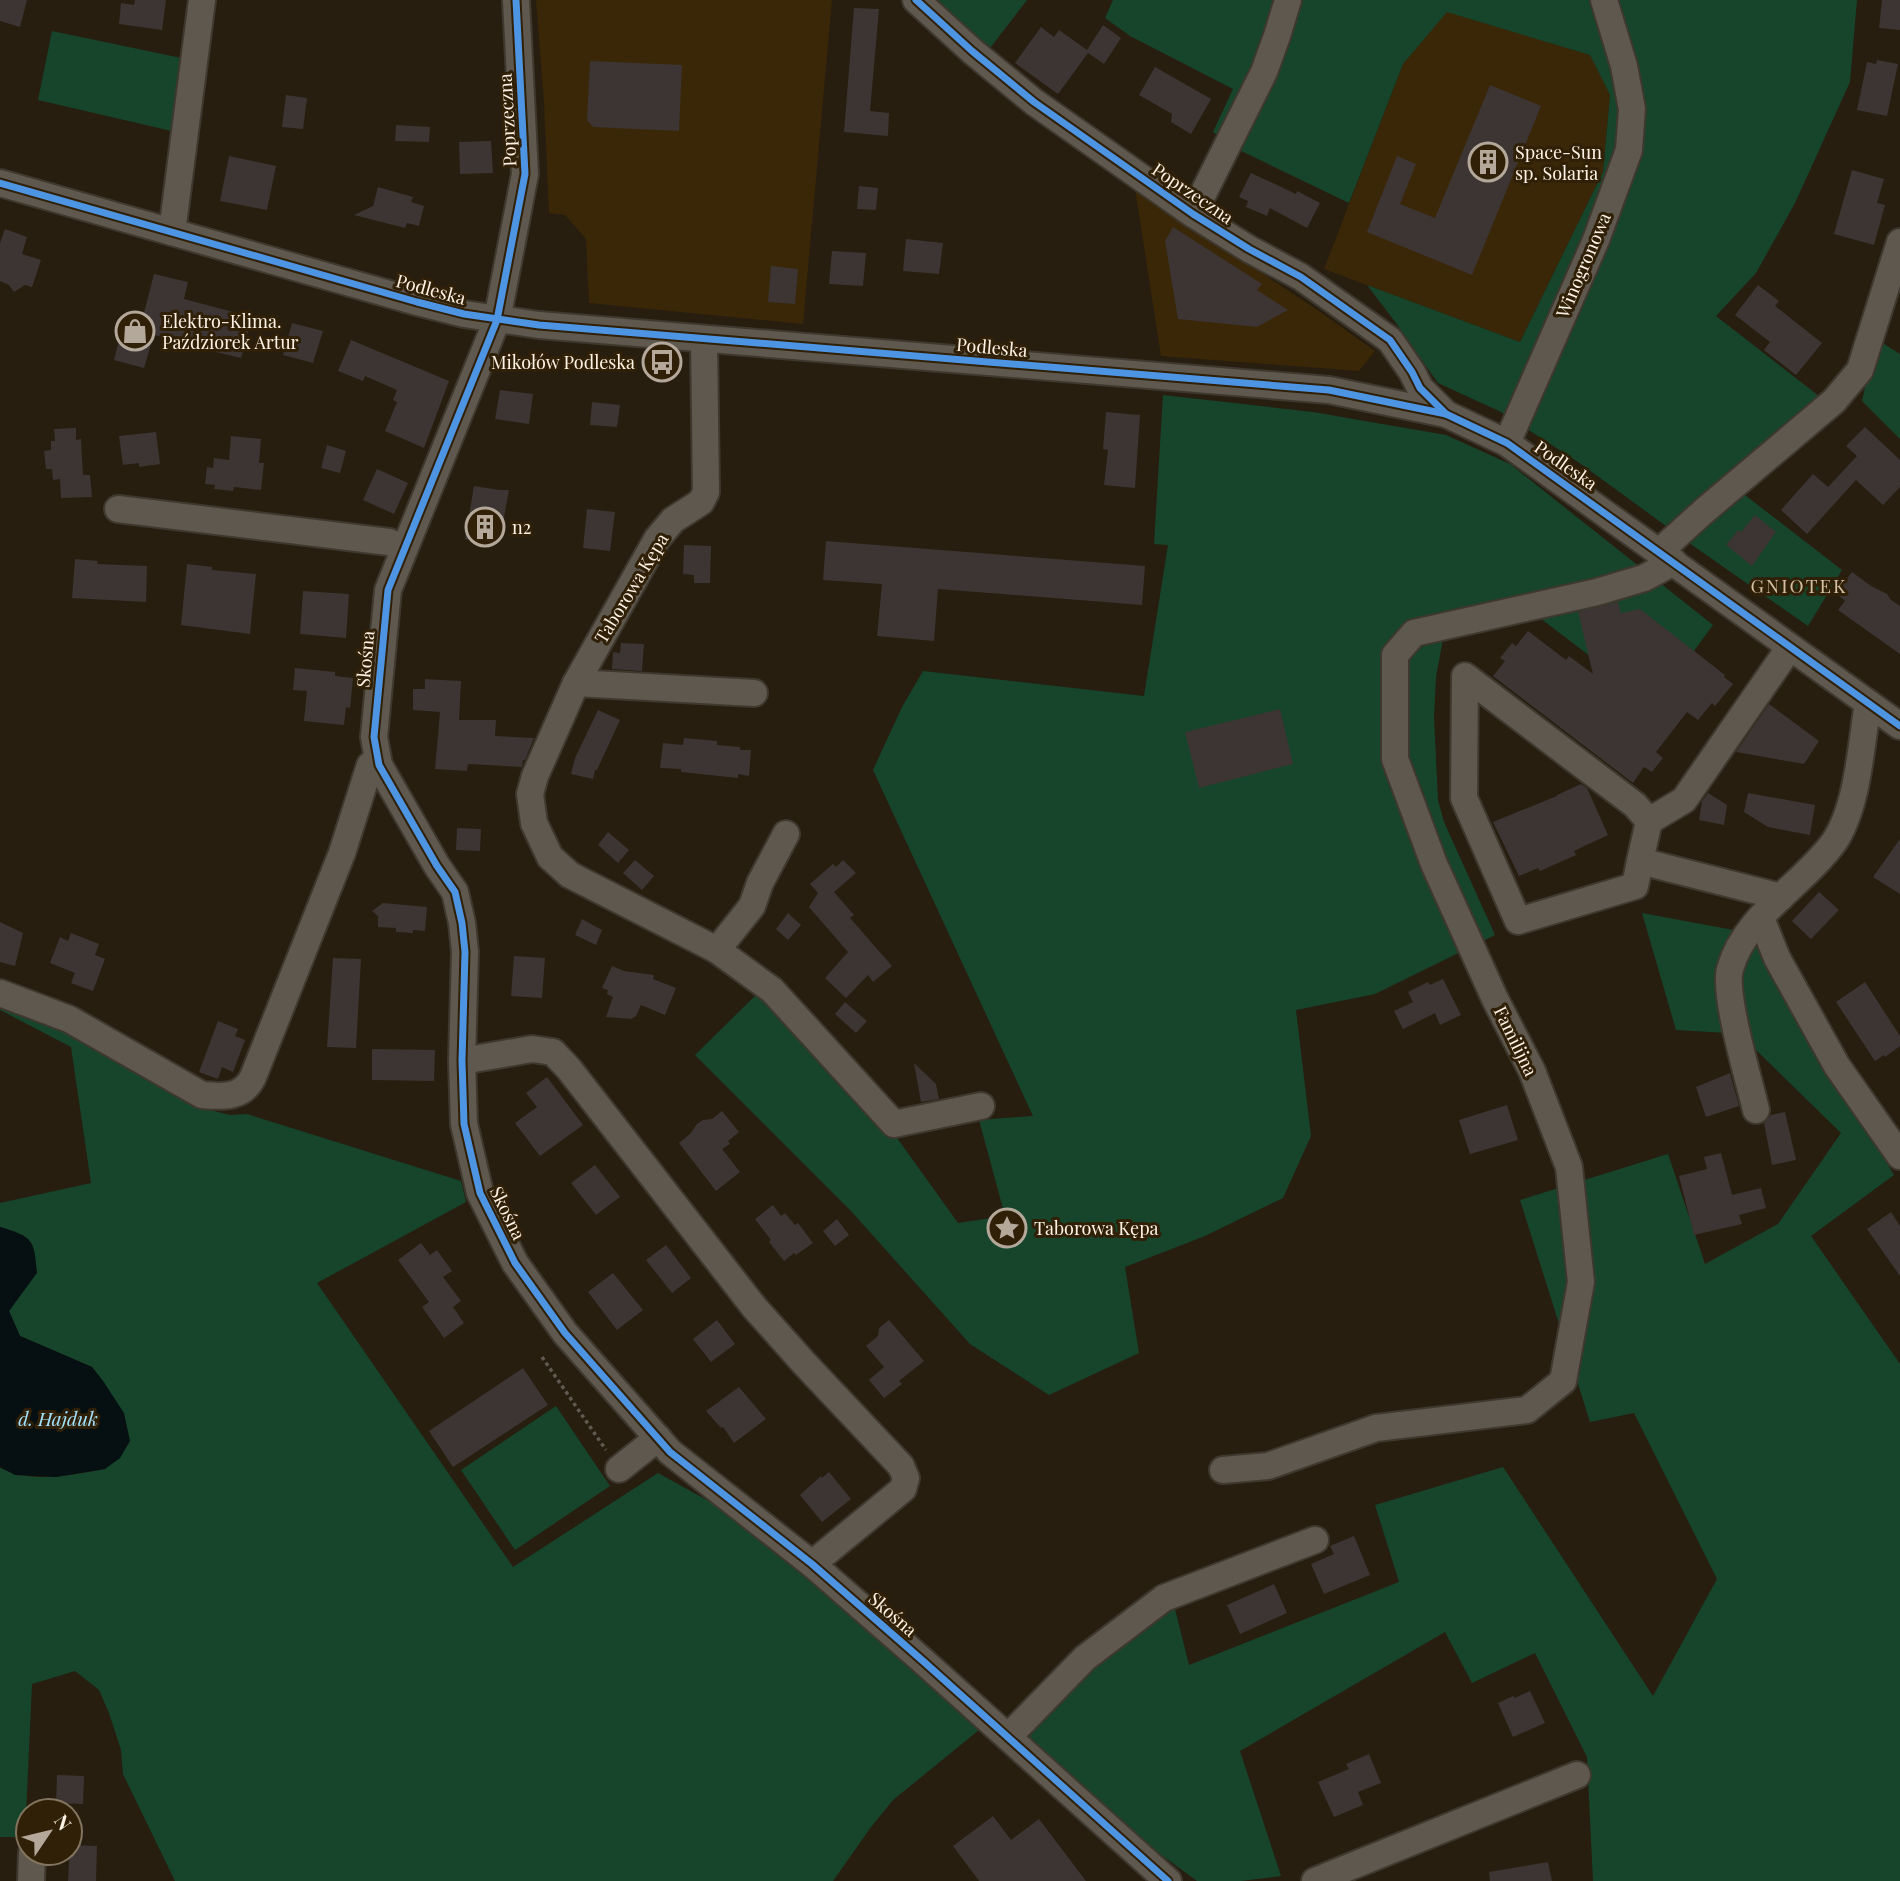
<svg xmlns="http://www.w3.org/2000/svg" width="1900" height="1881" font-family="'Playfair Display',serif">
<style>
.built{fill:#392707}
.green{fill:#16452b}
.water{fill:#060f11}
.building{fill:#3c3533}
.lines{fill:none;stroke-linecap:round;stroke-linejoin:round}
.minor-casing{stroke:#3e382e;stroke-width:30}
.path{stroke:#605a50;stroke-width:3.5;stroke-dasharray:3.5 3.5;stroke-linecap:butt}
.minor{stroke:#5e584e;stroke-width:26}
.cycleway-casing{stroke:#302007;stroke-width:11}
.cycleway{stroke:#4d94e3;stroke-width:7}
.labels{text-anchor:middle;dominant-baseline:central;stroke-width:6;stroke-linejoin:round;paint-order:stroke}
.street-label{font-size:18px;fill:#fef3e4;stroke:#302007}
.poi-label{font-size:18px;fill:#fef3e4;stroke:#302007;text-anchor:start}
.neighbourhood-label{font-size:19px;letter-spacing:2px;fill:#d4c0a3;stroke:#302007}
.water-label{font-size:19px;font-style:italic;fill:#a1e3ff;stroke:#302007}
</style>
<rect width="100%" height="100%" fill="#271e10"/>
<g class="built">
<path d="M536 0H832L803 324 589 303 586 239 565 215 549 213 544 102Z"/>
<path d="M1447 11 1590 55 1610 94 1603 172 1520 342 1324 269 1403 64Z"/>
<path d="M1135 189 1316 309 1375 351 1359 371 1161 356Z"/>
</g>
<g class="green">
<path d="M938 0H1027L987 52Z"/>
<path d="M1113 0H1857L1850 82 1795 203 1756 273 1716 316 1824 400 1741 492 1842 570 1808 626 1692 545 1581 464 1501 412 1438 383 1396 323 1367 285 1520 342 1603 172 1610 95 1590 55 1447 12 1403 64 1349 203 1235 148 1213 132 1233 89 1130 36 1105 18Z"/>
<path d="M52 31 186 59 176 132 38 100Z"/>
<path d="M1876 339 1900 354V439L1862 401Z"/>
<path d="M1163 395 1313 412 1446 435 1510 464 1713 625 1654 705 1536 615 1444 634 1436 677 1434 717 1438 800 1444 822 1495 935 1375 994 1296 1010 1311 1136 1283 1198 1205 1236 1125 1267 1139 1353 1049 1395 970 1344 851 1211 695 1055 759 992 892 1131 958 1223 1005 1216 979 1120 1033 1116 873 770 902 707 923 671 1144 696 1168 545 1154 544Z"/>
<path d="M1642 913 1755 934 1894 1175 1811 1236 1900 1364V1881H1593L1587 1757 1535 1653 1472 1683 1445 1632 1240 1751 1281 1876 1241 1881H1197L1130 1832 1028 1737 1101 1656 1174 1605 1189 1665 1399 1582 1375 1505 1503 1467 1653 1696 1717 1579 1634 1413 1590 1422 1520 1200 1668 1154 1705 1264 1778 1224 1841 1133 1753 1047 1727 1033 1676 1030Z"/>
<path d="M0 1005 74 1034 210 1110 230 1115 247 1114 461 1181 466 1202 317 1283 513 1567 658 1473 716 1505 846 1603 925 1675 979 1730 893 1800 871 1827 833 1881H175L123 1774 121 1750 109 1713 99 1690 75 1671 32 1684 25 1837H0V1468C34 1484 70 1475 105 1469L123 1413 103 1381 92 1367 20 1336 9 1311 21 1294 7 1229 0 1227V1203L91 1183 71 1047 0 1010Z"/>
<path d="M556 1406 610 1486 515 1550 461 1470Z"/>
</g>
<path class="water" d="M0 1227C34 1237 34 1240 37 1273L9 1311 20 1336 92 1367 103 1381 124 1413 130 1441 120 1458 105 1469 56 1477 15 1475 0 1467Z"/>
<g class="building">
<path d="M0 0H27L20 27 0 21Z"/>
<path d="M135 0H166L162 30 119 24 121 3 134 5Z"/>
<path d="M1882 0H1900V30L1879 28Z"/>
<path d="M854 8 879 9 870 111 889 113 888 136 844 132Z"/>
<path d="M1103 25 1121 38 1104 64 1088 53 1058 94 1015 63 1041 27 1054 37 1059 30 1087 50Z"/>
<path d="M1877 60 1898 64 1887 116 1857 110 1867 62 1876 64Z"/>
<path d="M590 61 682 65 679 131 593 127 587 120Z"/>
<path d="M1155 67 1211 99 1191 134 1171 122 1172 114 1139 95Z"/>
<path d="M1490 85 1541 106 1472 275 1367 232 1397 156 1416 164 1400 204 1435 218Z"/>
<path d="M286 95 307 98 303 129 282 127Z"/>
<path d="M396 125 430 127 429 142 395 141Z"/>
<path d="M491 141 493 173 460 174 459 142Z"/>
<path d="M229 156 276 166 267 210 220 201Z"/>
<path d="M1852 170 1884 179 1877 203 1885 205 1874 245 1834 234Z"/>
<path d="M1251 173 1296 194 1297 191 1320 203 1307 228 1270 208 1267 216 1246 207 1248 201 1239 197Z"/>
<path d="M859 186 878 188 876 210 857 209Z"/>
<path d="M378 187 413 197 411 202 424 206 419 226 407 223 405 228 354 215 373 206Z"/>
<path d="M1173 227 1262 284 1257 290 1288 310 1257 327 1178 319 1165 241Z"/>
<path d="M5 229 27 237 22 254 41 260 32 287 25 285 14 292 9 285 0 281V243Z"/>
<path d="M906 239 943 243 939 274 903 271Z"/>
<path d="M832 251 866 253 863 286 829 284Z"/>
<path d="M771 266 798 269 795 304 768 302Z"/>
<path d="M154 274 188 282 184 299 252 317 241 358 216 352 217 346 175 336 174 339 139 332Z"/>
<path d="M1758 285 1779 301 1775 306 1822 343 1796 375 1764 350 1770 342 1735 315Z"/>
<path d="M292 323 323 331 313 363 283 355Z"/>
<path d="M122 328 153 337 144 368 114 360Z"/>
<path d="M351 340 449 381 424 448 385 431 397 402 393 400 397 390 365 376 363 381 338 371Z"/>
<path d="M500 390 533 394 529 424 495 419Z"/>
<path d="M592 402 620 405 617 427 590 425Z"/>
<path d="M1106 412 1140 415 1135 488 1104 485 1108 450 1103 449Z"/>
<path d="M1865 427 1900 460V487L1883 505 1856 480 1807 534 1781 510 1813 474 1828 487 1857 456 1846 446Z"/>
<path d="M76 428V440L81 439 83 475H90L92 497 61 498 60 479 53 480 52 469H46L44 451 51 450V441H55L54 429Z"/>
<path d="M156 432 160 464 139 467V463L123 465 119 436Z"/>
<path d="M231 436 261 439 259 463H264L261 490 234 487 233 491 214 489 215 485 205 484 207 467 213 468 214 458 229 460Z"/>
<path d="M327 445 346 451 340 473 321 468Z"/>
<path d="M377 469 408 483 394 514 363 500Z"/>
<path d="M474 486 499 490H509L501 534 493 533 491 544 465 539Z"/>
<path d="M587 509 615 512 610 551 583 548Z"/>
<path d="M1755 515 1776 532 1752 566 1726 545 1738 530 1741 532Z"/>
<path d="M826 541 1145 566 1142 605 938 589 934 641 877 636 882 584 823 580Z"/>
<path d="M684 545 711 546 710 583H694V575L683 574Z"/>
<path d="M75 559 98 561 97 564 147 566 146 602 72 598Z"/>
<path d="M187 564 212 567V570L256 574 250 634 181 625Z"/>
<path d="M1852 572 1871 586 1887 594 1891 600 1900 606V654L1838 610 1845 601 1836 593Z"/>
<path d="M303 591 349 594 346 638 300 634Z"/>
<path d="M1618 602 1621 613 1640 609 1725 675 1724 677 1733 684 1715 706 1712 703 1698 720 1687 712 1656 752 1663 758 1652 772 1644 767 1633 783 1493 676 1505 661 1500 658 1512 643 1516 646 1528 631 1566 660 1569 656 1593 674 1578 612Z"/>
<path d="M621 643 644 644 642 671 612 669 613 652 620 653Z"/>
<path d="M295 668 335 672V676L353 678 350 708 346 707 344 725 304 721 307 691 293 690Z"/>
<path d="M425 679 461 681 459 720H496L495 736 534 738 525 760H523L522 767 468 764 467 771 435 769 440 712 413 710V689H425Z"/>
<path d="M1769 704 1819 741 1804 764 1736 752Z"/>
<path d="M1280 709 1293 764 1199 788 1185 732Z"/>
<path d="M598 710 620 720 597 770H595L593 779 571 774 575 758Z"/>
<path d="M684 738 717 741V745L740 747V750H751L749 776 738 774V778L681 772V769L660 768 663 743 683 745Z"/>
<path d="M1581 784 1587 788 1608 835 1574 851 1576 855 1540 871 1538 868 1519 876 1493 822 1557 796V795Z"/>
<path d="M1708 793 1727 805 1724 825 1699 820 1702 801Z"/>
<path d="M1748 793 1815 805 1810 835 1768 827 1744 812Z"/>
<path d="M457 828 481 829 480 851 456 850Z"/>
<path d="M608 832 629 850 618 863 598 845Z"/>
<path d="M1900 839V894L1873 877Z"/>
<path d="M635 860 654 876 642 890 623 873Z"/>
<path d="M843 860 856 873 834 892 854 915 850 918 892 966 873 982 868 975 846 998 825 978 848 952 809 907 818 893 810 884 833 864 836 867Z"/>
<path d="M1819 892 1839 910 1811 939 1792 921Z"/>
<path d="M383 903 427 907 425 931 413 930V933L396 932V928L378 927V916L372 911Z"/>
<path d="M788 913 801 925 788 940 776 929Z"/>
<path d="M582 919 602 930 596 945 575 935Z"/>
<path d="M0 922 23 933 15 966 0 962Z"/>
<path d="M71 933 99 944 95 955 105 959 93 991 71 983 75 973 50 963 60 937 68 941Z"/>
<path d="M514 956 545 958 542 998 511 996Z"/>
<path d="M333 958 361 959 356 1048 327 1047Z"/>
<path d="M612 966 624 971 654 975 653 979 676 988 665 1015 641 1005 636 1016 631 1019 606 1017 613 997 607 994 608 990 602 988Z"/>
<path d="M1443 979 1461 1015 1440 1025 1435 1013 1403 1029 1394 1011 1413 1002 1408 992 1428 982 1430 985Z"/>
<path d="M1865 982 1900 1036V1046L1885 1057 1884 1055 1875 1061 1836 1002Z"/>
<path d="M845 1002 867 1021 856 1033 835 1014Z"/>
<path d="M218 1021 238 1029 235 1036 245 1040 233 1072 222 1067 218 1079 199 1072Z"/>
<path d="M372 1049 435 1050 434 1081 372 1080Z"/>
<path d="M914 1063 936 1084 939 1099 921 1102Z"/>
<path d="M1730 1073 1739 1106 1706 1117 1696 1087Z"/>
<path d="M547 1077 583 1125 540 1156 515 1123 537 1107 526 1093Z"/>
<path d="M1507 1105 1518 1140 1470 1154 1459 1120Z"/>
<path d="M722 1111 739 1132 728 1141 730 1144 722 1149 740 1172 716 1191 679 1143 690 1134 697 1124 703 1120 712 1119Z"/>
<path d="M1785 1112 1796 1160 1772 1165 1764 1123 1771 1115Z"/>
<path d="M1721 1153 1732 1195 1761 1188 1766 1208 1739 1215 1742 1224 1694 1235 1679 1176 1707 1169 1704 1157Z"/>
<path d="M595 1165 620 1197 596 1215 571 1183Z"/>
<path d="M773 1205 781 1216 785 1213 795 1225 798 1223 813 1243 796 1255 794 1253 784 1261 769 1242 771 1240 755 1219Z"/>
<path d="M1891 1212 1900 1226V1276L1867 1229Z"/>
<path d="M837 1219 849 1235 835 1246 823 1231Z"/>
<path d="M421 1243 430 1255 437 1250 452 1271 443 1277 461 1301 453 1307 464 1323 444 1338 422 1307 429 1302 398 1260Z"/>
<path d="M666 1245 691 1278 672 1293 646 1260Z"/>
<path d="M613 1273 643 1310 617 1330 588 1292Z"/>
<path d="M717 1320 735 1344 711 1362 693 1339Z"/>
<path d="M889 1320 924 1361 899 1381 902 1384 884 1398 869 1380 884 1367 866 1346 878 1336 879 1328Z"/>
<path d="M523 1368 548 1405 453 1467 429 1431Z"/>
<path d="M739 1387 766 1419 734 1443 723 1427 721 1428 706 1411Z"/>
<path d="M829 1472 851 1499 822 1522 800 1495 821 1476 822 1478Z"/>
<path d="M1354 1536 1370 1575 1324 1594 1311 1564 1334 1554 1330 1546Z"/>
<path d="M1274 1584 1287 1613 1240 1634 1227 1605Z"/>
<path d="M1530 1691 1545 1723 1513 1737 1498 1703 1513 1696 1515 1698Z"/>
<path d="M1369 1754 1381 1783 1358 1792 1363 1805 1334 1817 1318 1782 1349 1769 1346 1764Z"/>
<path d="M57 1775 84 1776 83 1804 56 1803Z"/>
<path d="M993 1816 1011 1840 1039 1819 1086 1881H979L953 1846Z"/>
<path d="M70 1845 97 1846 96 1881H68Z"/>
<path d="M1548 1862 1552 1881H1490L1489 1872Z"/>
</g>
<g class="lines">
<defs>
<g id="minor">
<path d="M516 0 525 174 497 320 388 590 374 737 379 765 437 866 455 892 462 923 465 952 462 1061 464 1124 480 1193 515 1263 565 1333 670 1452 812 1564 923 1661 1168 1881"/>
<path d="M916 0 972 51 1034 102 1193 214 1249 249 1301 277 1390 340 1412 372 1420 388 1446 414"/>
<path d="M0 183 417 302 464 314 539 325 1329 390 1446 414 1507 443 1900 726"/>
<path d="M1193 214 1264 72 1277 36 1288 0"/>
<path d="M172 232 202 0"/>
<path d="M704 339 706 492 701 502 673 520 657 539 576 683 535 776 530 794 534 823 550 857 570 875 717 950 772 990 894 1124 981 1106"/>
<path d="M1507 443 1596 240 1629 150 1632 109 1624 66 1604 0"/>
<path d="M118 509 389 542 404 548"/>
<path d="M1660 551 1704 511 1834 401 1860 370 1900 242"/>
<path d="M576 683 754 693"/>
<path d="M1649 821 1684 800 1790 647"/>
<path d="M1640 861 1635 886 1518 921 1464 798 1465 676 1635 805 1649 821 1640 861 1781 897"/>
<path d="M1761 918 1777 958 1837 1066 1900 1156"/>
<path d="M717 950 752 906 760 883 786 834"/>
<path d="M0 993 69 1019 202 1095C223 1097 243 1098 253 1077L342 853 370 765H379"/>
<path d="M462 1061 532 1049 553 1052 569 1069 754 1307 803 1362 901 1466 906 1478 903 1489 812 1564"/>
<path d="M1756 1110C1749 1080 1723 994 1730 969 1745 915 1803 885 1834 842 1858 807 1861 745 1868 703"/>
<path d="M619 1469 658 1438"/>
<path d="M1223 1470 1268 1466 1376 1428 1527 1410 1563 1381 1581 1282 1569 1167 1532 1071 1495 999 1434 864 1395 759V655L1414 633 1597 592 1644 578 1674 562"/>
<path d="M1008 1737 1085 1658 1164 1598 1315 1540"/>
<path d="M31 1881 32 1853"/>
<path d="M1315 1881 1577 1775"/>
</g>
</defs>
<use href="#minor" class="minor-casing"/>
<path class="path" d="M542 1357 606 1450"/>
<use href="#minor" class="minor"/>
<defs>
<g id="cycleway">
<path d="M516 0 525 174 497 320 388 590 374 737 379 765 437 866 455 892 462 923 465 952 462 1061 464 1124 480 1193 515 1263 565 1333 670 1452 812 1564 923 1661 1168 1881"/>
<path d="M916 0 972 51 1034 102 1193 214 1249 249 1301 277 1390 340 1412 372 1420 388 1446 414"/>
<path d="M0 183 417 302 464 314 539 325 1329 390 1446 414 1507 443 1900 726"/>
</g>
</defs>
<use href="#cycleway" class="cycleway-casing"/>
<use href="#cycleway" class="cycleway"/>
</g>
<defs>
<symbol id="building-ring" viewBox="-11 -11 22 22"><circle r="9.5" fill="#302007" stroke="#b3a89a" stroke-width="1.5"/><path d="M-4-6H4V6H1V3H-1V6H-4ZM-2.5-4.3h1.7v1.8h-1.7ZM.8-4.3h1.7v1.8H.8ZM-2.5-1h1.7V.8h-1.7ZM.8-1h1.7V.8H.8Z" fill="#b3a89a"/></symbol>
<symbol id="shop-ring" viewBox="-11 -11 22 22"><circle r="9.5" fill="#302007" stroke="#b3a89a" stroke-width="1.5"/><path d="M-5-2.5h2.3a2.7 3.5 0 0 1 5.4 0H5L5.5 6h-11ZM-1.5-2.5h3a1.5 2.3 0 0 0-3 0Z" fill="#b3a89a"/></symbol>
<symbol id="bus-ring" viewBox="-11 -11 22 22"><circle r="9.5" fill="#302007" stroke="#b3a89a" stroke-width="1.5"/><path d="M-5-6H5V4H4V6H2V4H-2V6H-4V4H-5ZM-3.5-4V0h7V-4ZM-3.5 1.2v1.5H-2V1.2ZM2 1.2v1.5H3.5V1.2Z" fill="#b3a89a"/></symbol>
<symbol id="sight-ring" viewBox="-11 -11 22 22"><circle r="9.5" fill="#302007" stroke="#b3a89a" stroke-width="1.5"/><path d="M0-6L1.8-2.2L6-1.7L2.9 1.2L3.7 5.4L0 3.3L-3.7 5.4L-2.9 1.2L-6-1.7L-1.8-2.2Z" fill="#b3a89a"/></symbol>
</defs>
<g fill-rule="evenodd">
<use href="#building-ring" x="1466" y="140" width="44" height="44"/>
<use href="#shop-ring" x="113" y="309" width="44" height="44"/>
<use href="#bus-ring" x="640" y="340" width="44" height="44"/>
<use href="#building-ring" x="463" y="505" width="44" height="44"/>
<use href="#sight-ring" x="985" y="1206" width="44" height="44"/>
</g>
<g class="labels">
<g class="street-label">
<text transform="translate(507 120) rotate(-93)">Poprzeczna</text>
<text transform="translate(1193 193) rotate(34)">Poprzeczna</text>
<text transform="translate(1583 265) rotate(-67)">Winogronowa</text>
<text transform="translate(431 289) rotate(15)">Podleska</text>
<text transform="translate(992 347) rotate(5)">Podleska</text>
<text transform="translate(1566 465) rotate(35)">Podleska</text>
<text transform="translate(631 588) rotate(-59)">Taborowa Kępa</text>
<text transform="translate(365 659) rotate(-85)">Skośna</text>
<text transform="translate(1516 1041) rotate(64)">Familijna</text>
<text transform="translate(508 1213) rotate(64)">Skośna</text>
<text transform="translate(893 1614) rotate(41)">Skośna</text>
</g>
<g class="poi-label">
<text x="1515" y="152">Space-Sun<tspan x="1515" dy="21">sp. Solaria</tspan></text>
<text x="162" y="321">Elektro-Klima.<tspan x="162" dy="21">Paździorek Artur</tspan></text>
<text x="635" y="362" text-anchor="end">Mikołów Podleska</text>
<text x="512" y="527">n2</text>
<text x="1034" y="1228">Taborowa Kępa</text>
</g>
<g class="neighbourhood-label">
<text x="1799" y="585">GNIOTEK</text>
</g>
<g class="water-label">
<text x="58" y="1418">d. Hajduk</text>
</g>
</g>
<g transform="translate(49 1832) rotate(55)"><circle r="33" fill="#302007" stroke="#82745f" stroke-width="2"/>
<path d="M0-5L12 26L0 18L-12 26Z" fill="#b3a89a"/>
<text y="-10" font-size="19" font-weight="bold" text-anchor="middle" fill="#fef3e4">N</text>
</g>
</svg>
